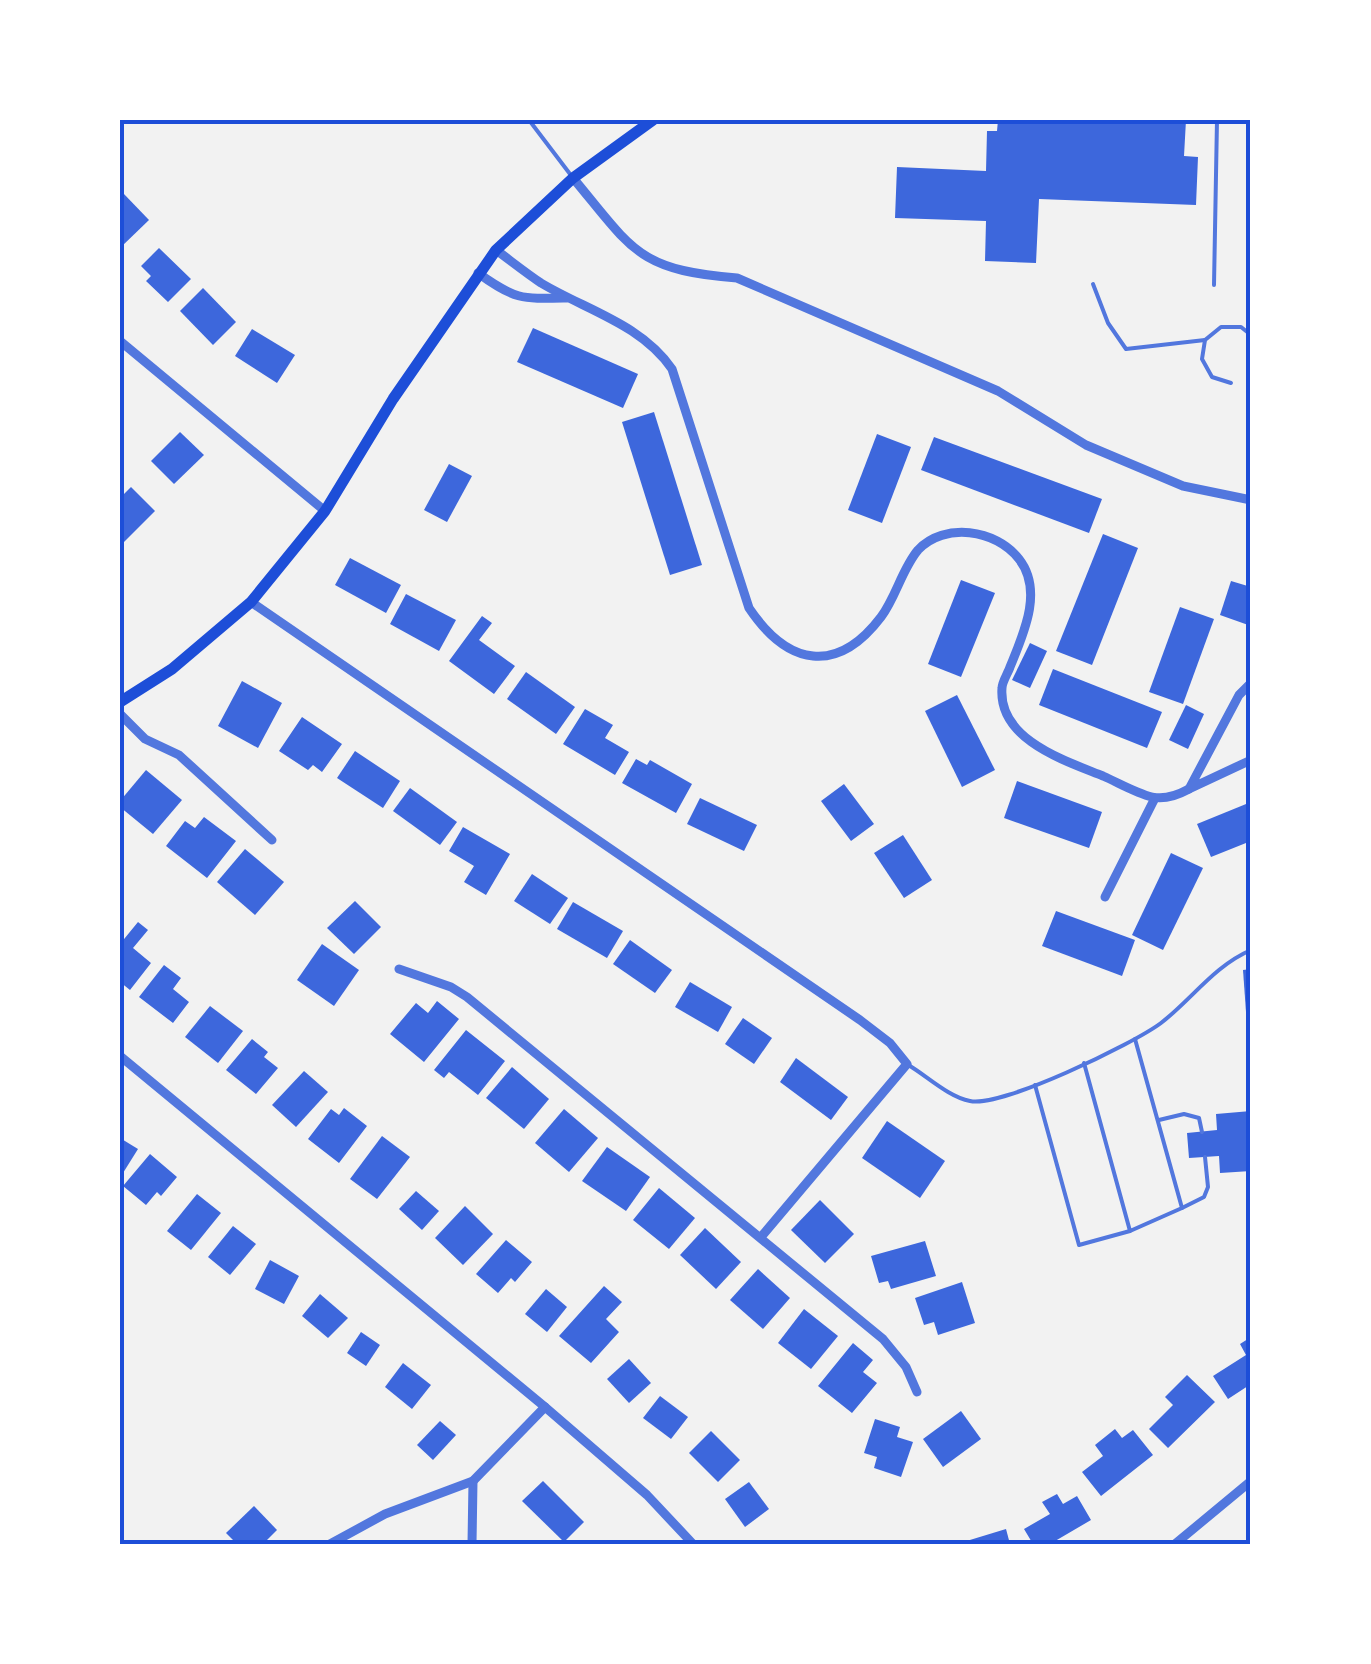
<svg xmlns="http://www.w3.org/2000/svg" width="1371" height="1664" font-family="Quicksand,sans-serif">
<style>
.building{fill:#3d67dc}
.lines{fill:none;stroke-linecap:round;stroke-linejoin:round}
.service{stroke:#5277de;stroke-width:4}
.minor{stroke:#5277de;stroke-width:9}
.secondary{stroke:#1d4ed8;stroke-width:11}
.neatline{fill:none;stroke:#1d4ed8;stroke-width:4}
</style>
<rect width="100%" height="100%" fill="#f2f2f2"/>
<g class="building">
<path d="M998 120H1186L1184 156 1198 157 1196 205 1039 199 1036 263 985 261 986 221 895 218 897 167 986 171 987 131H997Z"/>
<path d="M123 193 149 220 120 248V196Z"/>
<path d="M159 248 191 279 168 302 146 281 151 276 141 266Z"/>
<path d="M203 288 236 322 213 345 180 311Z"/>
<path d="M533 328 638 374 623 408 517 362Z"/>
<path d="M252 329 295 355 277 383 235 356Z"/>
<path d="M654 412 702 565 670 575 622 422Z"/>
<path d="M180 432 204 455 174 484 151 461Z"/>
<path d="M877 434 911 447 882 523 848 510Z"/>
<path d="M934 437 1102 499 1089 533 921 470Z"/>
<path d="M449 464 472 476 447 522 424 510Z"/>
<path d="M131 487 155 511 124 542 120 538V498Z"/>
<path d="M1103 534 1138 548 1092 665 1056 651Z"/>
<path d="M350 558 401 585 386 613 335 585Z"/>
<path d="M961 580 995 593 961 677 928 664Z"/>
<path d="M1231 581 1251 587V626L1220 615Z"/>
<path d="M406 594 456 620 439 651 390 624Z"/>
<path d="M1180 607 1214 619 1183 704 1149 692Z"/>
<path d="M482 616 492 623 479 640 515 666 494 694 449 661Z"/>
<path d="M1030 643 1047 651 1030 688 1012 680Z"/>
<path d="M1053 669 1162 712 1147 748 1039 705Z"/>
<path d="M526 672 575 707 556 734 507 699Z"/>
<path d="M242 681 282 703 258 748 218 726Z"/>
<path d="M957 695 995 770 962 787 925 711Z"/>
<path d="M1186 705 1204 714 1188 749 1169 740Z"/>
<path d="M585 709 613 725 605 738 629 752 615 775 563 744Z"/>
<path d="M302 717 342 744 322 772 313 765 308 770 279 751Z"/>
<path d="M355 751 400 781 383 808 337 778Z"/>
<path d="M636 759 647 765 650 760 692 784 676 813 622 783Z"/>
<path d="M146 770 182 800 153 834 120 807V801Z"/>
<path d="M1017 781 1102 812 1089 848 1004 818Z"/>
<path d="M844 784 874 824 851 841 821 801Z"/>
<path d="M410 788 457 822 440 845 393 811Z"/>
<path d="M700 798 757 825 744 851 687 824Z"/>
<path d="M1251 802V841L1211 857 1197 824Z"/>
<path d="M204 817 236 841 207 878 166 846 185 821 195 828Z"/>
<path d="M463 827 510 854 486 895 464 882 474 866 449 851Z"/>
<path d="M903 835 932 880 904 898 874 853Z"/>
<path d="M245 849 284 882 255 915 217 882Z"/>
<path d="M1171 853 1203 868 1163 950 1132 935Z"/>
<path d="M532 874 568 898 550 924 514 901Z"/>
<path d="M355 901 381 927 354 954 327 928Z"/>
<path d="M573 902 623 931 607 958 557 929Z"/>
<path d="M1056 911 1135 940 1122 976 1042 946Z"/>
<path d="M138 922 148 930 133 948 151 963 130 990 120 982V944Z"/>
<path d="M630 940 672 970 655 993 613 964Z"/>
<path d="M322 944 359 970 334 1006 297 980Z"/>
<path d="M164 965 181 978 173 989 189 1002 173 1023 139 997Z"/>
<path d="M1251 969V1040H1248L1243 970Z"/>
<path d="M690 982 732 1007 718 1032 675 1007Z"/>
<path d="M437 1001 459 1019 424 1062 390 1034 416 1003 428 1013Z"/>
<path d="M210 1006 243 1031 218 1063 185 1037Z"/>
<path d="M743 1018 772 1038 754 1064 725 1044Z"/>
<path d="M466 1030 505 1061 478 1095 449 1072 444 1078 434 1070Z"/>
<path d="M252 1039 268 1052 264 1057 278 1068 256 1094 226 1070Z"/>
<path d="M796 1058 848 1097 831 1120 780 1082Z"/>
<path d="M512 1067 549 1099 524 1129 486 1098Z"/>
<path d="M304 1071 328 1092 296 1127 272 1105Z"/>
<path d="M344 1108 367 1126 339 1163 308 1139 331 1109 339 1115Z"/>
<path d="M564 1109 598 1138 569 1172 535 1143Z"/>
<path d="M1251 1111V1171L1220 1173 1219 1156 1189 1158 1187 1133 1217 1130 1216 1114Z"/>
<path d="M887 1121 945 1161 920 1198 862 1158Z"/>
<path d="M382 1136 410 1157 377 1199 350 1179Z"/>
<path d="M120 1138 138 1149 123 1173 120 1171Z"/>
<path d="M607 1147 650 1177 626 1211 582 1181Z"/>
<path d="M150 1154 177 1177 161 1196 157 1192 146 1205 123 1186Z"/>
<path d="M659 1188 695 1218 669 1249 633 1220Z"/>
<path d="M416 1191 439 1211 422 1230 399 1209Z"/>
<path d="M197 1194 221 1213 191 1250 167 1231Z"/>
<path d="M820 1200 854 1234 825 1263 791 1230Z"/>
<path d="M465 1206 493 1234 463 1265 435 1238Z"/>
<path d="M233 1226 256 1244 230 1275 208 1257Z"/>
<path d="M705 1228 741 1262 716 1289 680 1255Z"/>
<path d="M506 1240 532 1262 515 1282 511 1278 498 1293 476 1274Z"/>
<path d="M925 1241 936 1276 891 1289 888 1281 879 1283 871 1256Z"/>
<path d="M270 1260 299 1276 284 1304 255 1289Z"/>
<path d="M758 1269 790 1298 763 1329 730 1300Z"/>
<path d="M962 1282 975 1323 938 1335 934 1322 924 1325 915 1298Z"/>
<path d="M604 1286 622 1302 606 1319 619 1332 591 1363 559 1336Z"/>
<path d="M546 1289 567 1307 547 1332 525 1314Z"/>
<path d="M320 1294 348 1318 328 1338 302 1316Z"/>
<path d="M804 1309 838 1336 811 1369 778 1343Z"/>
<path d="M361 1332 380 1345 366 1366 347 1353Z"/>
<path d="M1251 1337V1384L1228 1399 1213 1376 1246 1355 1240 1344Z"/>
<path d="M853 1343 873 1360 863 1372 877 1383 852 1413 818 1386Z"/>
<path d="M629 1359 651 1383 629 1403 607 1379Z"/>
<path d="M403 1363 431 1385 412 1409 385 1387Z"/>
<path d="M1187 1375 1215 1402 1168 1448 1149 1429 1173 1405 1165 1397Z"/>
<path d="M660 1396 688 1417 671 1439 643 1418Z"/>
<path d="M961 1411 981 1439 943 1467 923 1439Z"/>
<path d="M875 1419 900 1427 897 1437 913 1442 901 1477 874 1468 877 1457 864 1453Z"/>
<path d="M440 1421 456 1435 433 1460 417 1445Z"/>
<path d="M1115 1429 1122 1438 1133 1430 1153 1455 1101 1496 1082 1472 1103 1456 1095 1445Z"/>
<path d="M711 1431 740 1460 718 1482 689 1453Z"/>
<path d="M543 1481 584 1522 564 1542 522 1501Z"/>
<path d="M749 1482 769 1509 745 1527 725 1499Z"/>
<path d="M1057 1494 1063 1504 1077 1496 1091 1520 1050 1544H1033L1024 1529 1050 1514 1042 1502Z"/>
<path d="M254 1506 277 1530 263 1544H237L226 1533Z"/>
<path d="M1006 1529 1010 1544H960V1543Z"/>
</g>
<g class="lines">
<g class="service">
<path d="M529 120 570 174"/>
<path d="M1093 284 1108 323 1126 349 1205 340"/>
<path d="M1214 285 1217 120"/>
<path d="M1231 383 1212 377 1202 359 1205 340 1221 327H1241L1251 335"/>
<path d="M1084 1063 1130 1231 1182 1208 1135 1039"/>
<path d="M910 1066C928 1077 949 1097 970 1101 1001 1108 1133 1044 1161 1023 1192 999 1214 966 1251 950"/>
<path d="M1035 1085 1079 1245 1130 1231"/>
<path d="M1159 1120 1184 1114 1199 1118 1202 1132"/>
<path d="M1182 1208 1204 1197 1208 1187 1205 1157"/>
</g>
<g class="minor">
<path d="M573 178C633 250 637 270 737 278L998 391 1086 445 1183 486 1251 500"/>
<path d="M496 250C511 261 526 273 541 283 586 310 641 324 672 369L749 608C788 666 837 675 881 617 896 597 902 569 918 550 944 522 996 529 1019 559 1044 591 1023 635 1010 667 1008 673 1002 682 1002 688 998 740 1066 761 1103 776 1119 783 1136 793 1152 797 1165 800 1178 795 1189 789"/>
<path d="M478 273C515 300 522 299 567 298"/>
<path d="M120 341 325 511"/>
<path d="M251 602 860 1020 890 1043 907 1064 761 1237"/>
<path d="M1251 683 1239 695 1189 789 1251 760"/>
<path d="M120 714 145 739 179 755 272 840"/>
<path d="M1105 897 1155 798"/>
<path d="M399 969 451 987 467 997 883 1339 906 1367 917 1392"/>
<path d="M120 1056 545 1407 647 1495 693 1544"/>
<path d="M330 1544 385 1514 473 1481 545 1407"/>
<path d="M472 1544 473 1481"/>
<path d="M1175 1544 1251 1481"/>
</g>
<path class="secondary" d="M120 702 172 669 251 602 325 511 393 399 496 250 573 178 653 120"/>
</g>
<rect width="1371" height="1664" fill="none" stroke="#ffffff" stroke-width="245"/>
<rect x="122" y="122" width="1126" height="1420" class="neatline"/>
</svg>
